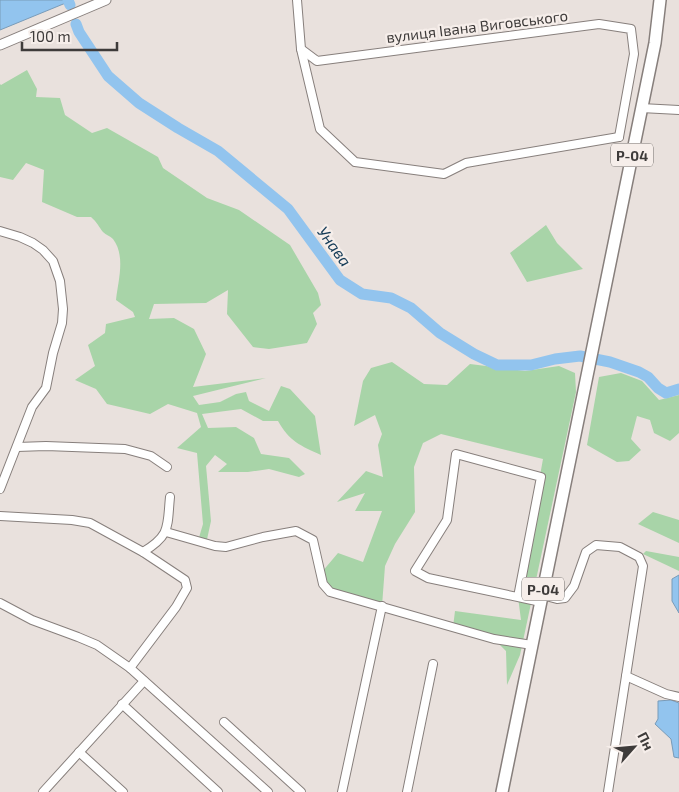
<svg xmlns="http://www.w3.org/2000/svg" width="679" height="792" font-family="'Exo 2',sans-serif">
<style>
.green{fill:#a8d4a8}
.water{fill:#92c4ee;stroke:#799bb8}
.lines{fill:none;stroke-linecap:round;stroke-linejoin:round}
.river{stroke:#92c4ee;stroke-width:11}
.minor-casing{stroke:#877f7c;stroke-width:10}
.tertiary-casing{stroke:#877f7c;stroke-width:11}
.primary-casing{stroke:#877f7c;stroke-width:14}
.minor{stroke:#fff;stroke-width:8}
.tertiary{stroke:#fff;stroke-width:9}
.primary{stroke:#fff;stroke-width:11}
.labels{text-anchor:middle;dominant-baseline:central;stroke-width:4.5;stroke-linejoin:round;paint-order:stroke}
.shield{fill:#f6eeea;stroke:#75716f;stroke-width:1}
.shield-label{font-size:14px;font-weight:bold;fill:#3e3b3a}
.street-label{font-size:15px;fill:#3e3b3a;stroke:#f6eeea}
.water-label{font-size:16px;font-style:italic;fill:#143b57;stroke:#f6eeea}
</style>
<rect width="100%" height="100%" fill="#e9e1dd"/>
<g class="green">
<path d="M27 70 37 89 36 97 60 98 65 115 92 133 107 128 158 157 163 168 207 198 239 210 290 245 318 293 321 305 313 313 317 324 307 343 269 349 253 347 227 314 228 290 206 303 154 304 149 319 174 318 194 329 206 354 193 387 266 378 193 396 199 405 220 402 236 394 246 392 249 401 269 411 281 386 290 389 315 416 321 455C301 446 289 441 278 421H263L241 409 202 414 208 428 236 427 254 438 261 454 289 458 305 474 299 477 269 469 248 472H218L227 464 215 455 206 466 211 521 206 544 198 541 203 524 197 453 177 448 201 427 197 413 168 404 150 414 107 404 96 389 75 380 95 366 88 345 105 333 106 324 135 317 133 312 116 300C118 281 126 256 113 239 110 236 106 235 103 232 99 227 97 222 91 217H77L42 202 44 170 26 163 13 180 0 177V84L1 85Z"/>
<path d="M546 225 557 243 583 269 527 282 510 253Z"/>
<path d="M392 362 424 384 447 385 470 364 525 371 559 366 575 373 576 392 520 655 507 685 506 651 494 639 453 627 455 611 521 620 518 597 543 459 441 434 423 443 414 467 415 512 395 544 385 566 382 606 330 592 321 573 338 553 363 562 382 511H355L365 493 337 502 366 471 383 477 378 445 382 434 375 415 354 426 363 381 371 368Z"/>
<path d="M621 373 642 381 659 400 679 395V433L670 441 654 433 650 420 637 416 631 439 641 450 629 461 617 462 587 445 599 377Z"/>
<path d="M653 512 679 520V543L638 524Z"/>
<path d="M646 551 679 557V571L643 554Z"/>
</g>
<g class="water">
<path d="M0 0H73L0 30Z"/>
<path d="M679 575V613L672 601V579Z"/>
<path d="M671 700 679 703V758L674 757 671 739 655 724 658 719V701Z"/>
</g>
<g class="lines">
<g class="river">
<path d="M68 0 70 5"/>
<path d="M76 24 79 32 108 76 139 103 178 128 218 151 288 209 340 280 362 294 391 298 411 308 440 333 474 354 497 365H531L555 359 580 356 610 362 639 372 648 377 658 388 666 393 679 389"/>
</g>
<defs>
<g id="minor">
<path d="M297 0 301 49 317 61 599 24 631 29 634 54 619 137"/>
<path d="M301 49 320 129 355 162 444 174 466 163 619 137"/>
<path d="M641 108 679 110"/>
<path d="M0 231 20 237 33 243 43 250 53 261 60 281 63 309 62 323 53 353 46 388 32 407 0 489"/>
<path d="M17 447 46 446 125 449 151 456 167 467"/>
<path d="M0 516 72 520 90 523 143 552 185 580 187 588 176 607 130 668"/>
<path d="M166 532 215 546 226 547 263 537 296 531 313 540 323 584 330 592 494 639 532 645"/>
<path d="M143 552C171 535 167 527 170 497"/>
<path d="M542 595 557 599 565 598 574 586 586 552 596 545 620 547 639 557 643 566 626 676 666 694 679 697"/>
<path d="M518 597 541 477 456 454 447 520 415 571 428 578 541 602"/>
<path d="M0 603 32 620 78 637 97 645 130 668 268 792"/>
<path d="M122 704 218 792"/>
<path d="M224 722 301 792"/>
<path d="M79 752 123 792"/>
<path d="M43 792 144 681"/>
<path d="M342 792 382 606"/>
<path d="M407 792 433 664"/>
<path d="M608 792 626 676"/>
</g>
<path id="tertiary" d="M0 45 106 0"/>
<path id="primary" d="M502 792 655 43 660 0"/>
</defs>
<use href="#minor" class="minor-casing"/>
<use href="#tertiary" class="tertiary-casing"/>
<use href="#primary" class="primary-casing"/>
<use href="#minor" class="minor"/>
<use href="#tertiary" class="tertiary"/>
<use href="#primary" class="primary"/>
</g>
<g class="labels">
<g class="shield">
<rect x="611" y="143.5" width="42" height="23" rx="4"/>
<rect x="522" y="577.5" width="42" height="23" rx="4"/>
</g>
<g class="shield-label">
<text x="632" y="155">Р-04</text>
<text x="543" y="589">Р-04</text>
</g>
<g class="street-label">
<text transform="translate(477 26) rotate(-7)">вулиця Івана Виговського</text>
</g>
<g class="water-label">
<text transform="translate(335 246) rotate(54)">Унава</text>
</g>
</g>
<g transform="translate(634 747) rotate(63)" stroke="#f6eeea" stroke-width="4" paint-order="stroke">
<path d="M0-4L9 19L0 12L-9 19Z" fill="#3e3b3a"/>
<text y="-8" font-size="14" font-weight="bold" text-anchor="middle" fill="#3e3b3a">Пн</text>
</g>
<path d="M22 42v8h95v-8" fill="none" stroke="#3e3b3a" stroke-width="2.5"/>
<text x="30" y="42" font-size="15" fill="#3e3b3a" stroke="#f6eeea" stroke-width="4" paint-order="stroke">100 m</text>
</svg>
